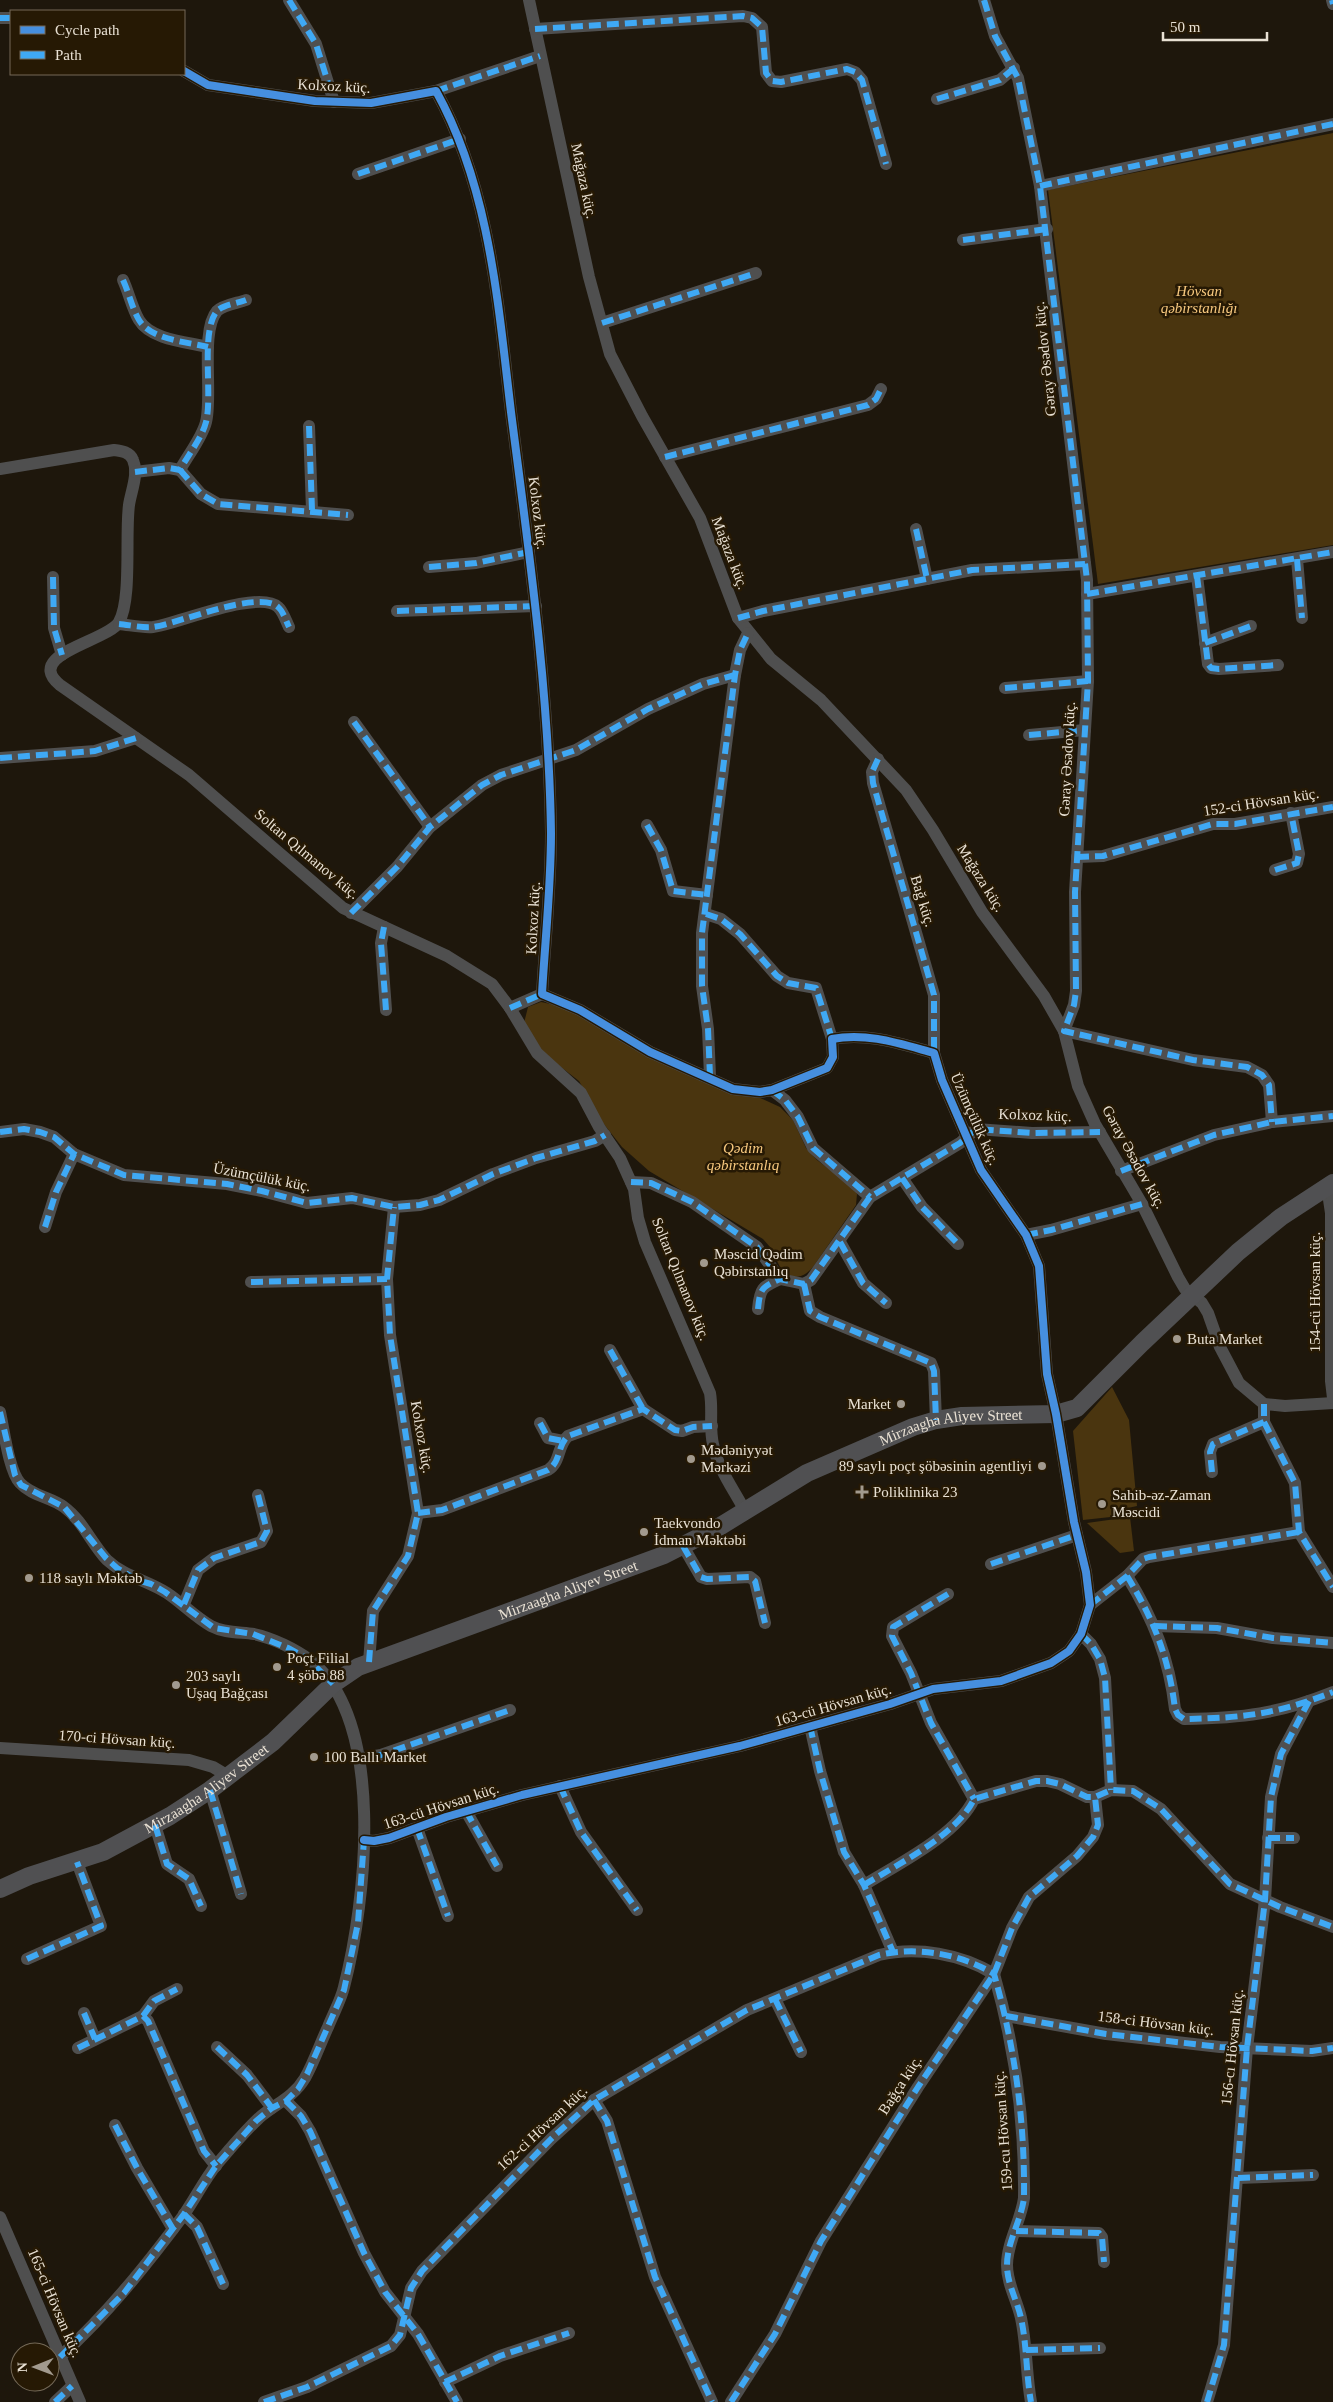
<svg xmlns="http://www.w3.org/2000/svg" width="1333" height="2402" font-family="Georgia,serif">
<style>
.green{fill:#4a350f}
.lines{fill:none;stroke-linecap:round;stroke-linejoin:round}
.street{stroke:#4f4f4f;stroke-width:12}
.secondary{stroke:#505052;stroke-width:18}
.quiet{stroke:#3fa9f5;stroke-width:6;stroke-dasharray:12 6;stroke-linecap:butt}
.cycleway-casing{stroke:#261904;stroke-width:11}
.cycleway{stroke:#468fdf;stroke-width:8}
.poi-dot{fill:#a29a8e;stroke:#261904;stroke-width:2}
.labels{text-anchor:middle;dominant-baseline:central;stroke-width:5;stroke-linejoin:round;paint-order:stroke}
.street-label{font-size:15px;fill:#e9e1d4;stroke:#261904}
.park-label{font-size:15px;font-style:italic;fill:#f7c87e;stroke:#261904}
.poi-label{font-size:15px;fill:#e9e1d4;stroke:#261904;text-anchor:start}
</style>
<rect width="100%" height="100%" fill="#1e170c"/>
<g class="green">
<path d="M1333 133V545L1098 584 1048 190Z"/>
<path d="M541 1002 560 1006 780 1107 793 1120 806 1148 817 1160 853 1187 857 1194 856 1205 813 1267C803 1278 797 1279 783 1273L770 1247 763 1239 649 1171 622 1147 603 1123 579 1081 539 1050 524 1023 528 1007Z"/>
<path d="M1112 1387 1129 1420 1137 1506 1128 1508 1129 1515 1083 1520 1073 1431Z"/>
<path d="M1130 1517 1134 1551 1120 1553 1087 1523Z"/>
</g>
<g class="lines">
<g class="street">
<path d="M289 0 316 44 334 102"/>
<path d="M529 0 589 277 610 354 642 416 700 518 738 618 771 659 821 700 906 790 933 830 982 912 1044 996 1064 1031 1078 1086 1095 1124 1142 1204 1178 1277 1185 1289 1202 1303 1208 1313 1220 1347 1239 1383 1264 1404 1285 1406 1333 1403"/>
<path d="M984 0 995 36 1018 78 1040 186 1087 580 1088 681 1075 892 1076 991 1074 1005 1064 1031"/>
<path d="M1332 0 1333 4"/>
<path d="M0 18H11"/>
<path d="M535 29 743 16 752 18 762 27 766 73 772 81 781 82 847 69 855 72 862 80 886 164"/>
<path d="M184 71 208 85 315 101 371 103 436 91C490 188 498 304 511 412 529 552 549 692 551 833 551 887 545 941 542 994L580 1010 650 1052 733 1089 760 1092 772 1090 827 1068 833 1057 832 1039C867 1032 901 1044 934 1053L942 1080 981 1170 1026 1235 1039 1266 1047 1374 1056 1414 1074 1522 1086 1572 1090 1605 1081 1634 1069 1651 1051 1663 1001 1681 933 1689 890 1704 740 1746 522 1795 446 1817 389 1838 374 1841 364 1840"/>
<path d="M436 91 540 56"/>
<path d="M937 99 1000 80 1014 68"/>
<path d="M358 174 460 139"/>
<path d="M1040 186 1333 124"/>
<path d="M963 240 1047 229"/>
<path d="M123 280C129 293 132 308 139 320 151 340 188 342 208 347"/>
<path d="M602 323 756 273"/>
<path d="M309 426 312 510"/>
<path d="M665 457 868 405 876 399 881 389"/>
<path d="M0 469 114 450C122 451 130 452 133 460 139 474 131 491 129 505 125 535 132 599 119 622 109 641 22 654 60 685L189 775 343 908 447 956 492 984 510 1008 537 1053 581 1093 599 1127 620 1158 634 1189 638 1218 645 1242 710 1393C713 1410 709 1427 713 1444 717 1467 734 1490 745 1511"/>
<path d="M180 470 201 494 218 504 348 515"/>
<path d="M135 472 169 468 180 470C188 455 202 438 206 422 213 395 200 331 217 311 223 305 238 303 246 300"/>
<path d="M916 529 927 579"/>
<path d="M1297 559 1302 618"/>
<path d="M429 567 476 563 529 552"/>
<path d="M1197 576 1208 664 1211 668 1219 669 1278 665"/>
<path d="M53 577 54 628 62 655"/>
<path d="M1087 594 1333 552"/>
<path d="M397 611 536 606"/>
<path d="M738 618 763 611 972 570 1085 564"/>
<path d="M119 624C130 625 142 628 153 627 177 624 259 589 278 607 283 611 286 621 289 627"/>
<path d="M1205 643 1251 626"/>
<path d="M1005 688 1088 681"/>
<path d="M354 722 430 827"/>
<path d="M1029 735 1085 730"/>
<path d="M0 758 95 751 136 738"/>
<path d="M878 759 872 772 873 783 934 995V1053"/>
<path d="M647 825 661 850 673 891 707 895"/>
<path d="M1077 857 1103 856 1213 824H1235L1333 807"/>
<path d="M1275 870 1297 863 1299 854 1291 813"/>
<path d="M351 913 397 867 430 827 482 785 501 775 576 750 648 709 703 684 735 675"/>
<path d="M706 914 721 919 740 934 777 976 788 983 816 988 832 1039"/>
<path d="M384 927 381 943 386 1010"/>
<path d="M510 1008 542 994"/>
<path d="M1064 1031 1193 1060 1247 1067 1262 1075 1269 1085 1272 1122"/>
<path d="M710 1076 708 1029 702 986V933L735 675 740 650 748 633"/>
<path d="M772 1090 785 1100 798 1117 813 1148 870 1197"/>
<path d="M0 1132 24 1129 40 1132 54 1137 74 1154 124 1175 227 1184 262 1191 307 1203 352 1198 394 1207 420 1205 439 1200 493 1174 536 1158 595 1141 605 1135"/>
<path d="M1121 1171 1214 1135 1272 1122 1333 1116"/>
<path d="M902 1178 922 1207 958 1244"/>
<path d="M631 1182 651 1183 692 1202 757 1247 780 1279 804 1284 811 1280 870 1197 960 1143 976 1129 1032 1133 1100 1132"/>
<path d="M1327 1186 1331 1213V1381L1333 1398"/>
<path d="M45 1227 56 1192 74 1154"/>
<path d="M1026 1235 1051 1230 1142 1204"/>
<path d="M840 1242 863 1283 886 1303"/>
<path d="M251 1282 387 1279"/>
<path d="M804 1284 810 1311 820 1317 931 1363 934 1371 936 1420"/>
<path d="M758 1309C760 1288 762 1287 780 1279"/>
<path d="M610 1350 643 1409"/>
<path d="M1264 1404V1422L1295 1483 1299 1532 1333 1587"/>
<path d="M0 1412C4 1430 9 1471 20 1483 32 1496 51 1497 64 1507 82 1520 92 1544 107 1560 125 1577 147 1580 167 1593 182 1603 195 1617 211 1626 224 1633 240 1632 254 1634 273 1638 295 1649 310 1660 387 1721 366 1902 344 1987 341 2000 333 2014 328 2027 320 2044 314 2062 305 2078 293 2098 275 2104 259 2118 244 2132 230 2149 217 2164 204 2180 195 2199 183 2216 145 2267 107 2314 60 2357"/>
<path d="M540 1423 548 1438 563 1441"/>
<path d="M1212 1472 1210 1452 1213 1444 1264 1422"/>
<path d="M418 1513 442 1510 548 1470C561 1462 557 1446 568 1436L643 1409 675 1430 682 1431 693 1427 712 1426"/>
<path d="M683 1546 701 1577 707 1579 750 1577 755 1581 765 1623"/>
<path d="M991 1564 1077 1535"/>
<path d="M1127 1576C1154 1620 1169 1658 1175 1709L1178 1715 1184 1719C1243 1718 1278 1714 1333 1692"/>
<path d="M948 1594 893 1627 892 1636 911 1673 931 1723 974 1799"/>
<path d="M184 1604 198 1570 214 1558 261 1542 267 1531 258 1495"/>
<path d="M1090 1605 1127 1576 1143 1559 1149 1557 1299 1532"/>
<path d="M1155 1626 1217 1628 1273 1638 1333 1643"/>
<path d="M1081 1634 1091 1644 1100 1659 1105 1678 1111 1790"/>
<path d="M369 1662 373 1611 408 1556 418 1513 390 1335 387 1279 394 1207"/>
<path d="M810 1726 820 1771 844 1852 864 1885 893 1952"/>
<path d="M0 1748 189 1760 213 1767 228 1776"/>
<path d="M359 1759 381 1755 510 1710"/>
<path d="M560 1786 581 1832 637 1910"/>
<path d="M210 1790 241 1894"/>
<path d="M466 1811 497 1866"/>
<path d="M155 1825 167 1864 189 1879 201 1906"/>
<path d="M417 1828 448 1916"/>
<path d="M1268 1838H1294"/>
<path d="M864 1885C898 1864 957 1835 974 1799L1036 1781H1047L1060 1784 1087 1797H1095L1111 1790 1133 1791 1161 1809 1230 1884 1280 1907 1333 1927"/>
<path d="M27 1959 101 1926 77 1862"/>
<path d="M775 1999 801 2052"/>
<path d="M84 2013 95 2039"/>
<path d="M143 2016 154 2001 177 1989"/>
<path d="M1006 2016 1106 2034 1220 2047 1312 2051 1333 2048"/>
<path d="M217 2047 247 2075 272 2108"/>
<path d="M78 2048 143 2016 148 2021 204 2151 216 2166"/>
<path d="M594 2100 607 2121 655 2277 712 2402"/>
<path d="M286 2101 301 2116 310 2131 364 2253 385 2292 418 2334 457 2402"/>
<path d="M115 2125 137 2168 173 2229"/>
<path d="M1238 2178 1313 2175"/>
<path d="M184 2214 197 2227 223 2284"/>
<path d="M0 2217 80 2402"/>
<path d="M1016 2231 1099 2233 1102 2237 1104 2262"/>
<path d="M1026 2350 1100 2348"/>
<path d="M445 2382 500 2356 569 2333"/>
<path d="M55 2402 72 2386"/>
<path d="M264 2402 307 2387 391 2346 400 2335 411 2288 422 2271 551 2139 594 2100 747 2010 879 1955C917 1946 961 1954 994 1974 1015 2047 1025 2122 1024 2198 1021 2221 1007 2242 1007 2265 1007 2284 1017 2300 1021 2318 1027 2346 1026 2374 1031 2402"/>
<path d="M731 2402 775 2334 821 2241 918 2087 994 1974 1012 1928 1029 1897 1077 1856 1093 1837 1098 1825 1095 1797"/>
<path d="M1207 2402 1224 2345 1247 2048 1265 1900 1271 1797 1281 1754 1309 1701"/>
</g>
<path class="secondary" id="s1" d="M0 1889 29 1876 103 1852 170 1816 210 1790 273 1742 333 1684 358 1667 664 1555 719 1527 807 1473 913 1427 936 1420 962 1416 1056 1414 1077 1408 1142 1343 1238 1252 1281 1217 1333 1183"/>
<g class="quiet">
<path d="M289 0 316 44 334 102"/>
<path d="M984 0 995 36 1018 78 1040 186 1087 580 1088 681 1075 892 1076 991 1074 1005 1064 1031 1193 1060 1247 1067 1262 1075 1269 1085 1272 1122"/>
<path d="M1332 0 1333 4"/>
<path d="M0 18H11"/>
<path d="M535 29 743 16 752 18 762 27 766 73 772 81 781 82 847 69 855 72 862 80 886 164"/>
<path d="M436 91 540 56"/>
<path d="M937 99 1000 80 1014 68"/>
<path d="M358 174 460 139"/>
<path d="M1040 186 1333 124"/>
<path d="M963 240 1047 229"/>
<path d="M123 280C129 293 132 308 139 320 151 340 188 342 208 347"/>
<path d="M602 323 756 273"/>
<path d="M309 426 312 510"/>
<path d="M665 457 868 405 876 399 881 389"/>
<path d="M180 470 201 494 218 504 348 515"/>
<path d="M135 472 169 468 180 470C188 455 202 438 206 422 213 395 200 331 217 311 223 305 238 303 246 300"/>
<path d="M916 529 927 579"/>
<path d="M1297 559 1302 618"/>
<path d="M429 567 476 563 529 552"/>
<path d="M1197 576 1208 664 1211 668 1219 669 1278 665"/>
<path d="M53 577 54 628 62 655"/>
<path d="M1087 594 1333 552"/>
<path d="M397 611 536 606"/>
<path d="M738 618 763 611 972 570 1085 564"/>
<path d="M119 624C130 625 142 628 153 627 177 624 259 589 278 607 283 611 286 621 289 627"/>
<path d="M1205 643 1251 626"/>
<path d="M1005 688 1088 681"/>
<path d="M354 722 430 827"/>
<path d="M1029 735 1085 730"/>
<path d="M0 758 95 751 136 738"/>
<path d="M878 759 872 772 873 783 934 995V1053"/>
<path d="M647 825 661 850 673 891 707 895"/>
<path d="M1077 857 1103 856 1213 824H1235L1333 807"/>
<path d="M1275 870 1297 863 1299 854 1291 813"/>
<path d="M351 913 397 867 430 827 482 785 501 775 576 750 648 709 703 684 735 675"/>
<path d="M706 914 721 919 740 934 777 976 788 983 816 988 832 1039"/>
<path d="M384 927 381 943 386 1010"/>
<path d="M510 1008 542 994"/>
<path d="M710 1076 708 1029 702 986V933L735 675 740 650 748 633"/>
<path d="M772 1090 785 1100 798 1117 813 1148 870 1197"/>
<path d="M0 1132 24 1129 40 1132 54 1137 74 1154 124 1175 227 1184 262 1191 307 1203 352 1198 394 1207 420 1205 439 1200 493 1174 536 1158 595 1141 605 1135"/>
<path d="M1121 1171 1214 1135 1272 1122 1333 1116"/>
<path d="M902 1178 922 1207 958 1244"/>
<path d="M631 1182 651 1183 692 1202 757 1247 780 1279 804 1284 811 1280 870 1197 960 1143 976 1129 1032 1133 1100 1132"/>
<path d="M45 1227 56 1192 74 1154"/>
<path d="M1026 1235 1051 1230 1142 1204"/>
<path d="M840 1242 863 1283 886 1303"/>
<path d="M251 1282 387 1279"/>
<path d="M804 1284 810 1311 820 1317 931 1363 934 1371 936 1420"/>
<path d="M758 1309C760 1288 762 1287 780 1279"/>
<path d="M610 1350 643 1409"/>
<path d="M1264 1404V1422L1295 1483 1299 1532 1333 1587"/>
<path d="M0 1412 15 1475 21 1485 64 1507 106 1558 117 1568 137 1580 151 1584 165 1592 214 1628 253 1634 288 1648 308 1659 333 1684"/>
<path d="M540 1423 548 1438 563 1441"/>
<path d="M1212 1472 1210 1452 1213 1444 1264 1422"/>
<path d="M418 1513 442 1510 548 1470C561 1462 557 1446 568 1436L643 1409 675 1430 682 1431 693 1427 712 1426"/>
<path d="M683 1546 701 1577 707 1579 750 1577 755 1581 765 1623"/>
<path d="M991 1564 1077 1535"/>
<path d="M1127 1576C1154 1620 1169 1658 1175 1709L1178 1715 1184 1719C1243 1718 1278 1714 1333 1692"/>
<path d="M948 1594 893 1627 892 1636 911 1673 931 1723 974 1799"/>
<path d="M184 1604 198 1570 214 1558 261 1542 267 1531 258 1495"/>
<path d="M1090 1605 1127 1576 1143 1559 1149 1557 1299 1532"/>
<path d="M1155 1626 1217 1628 1273 1638 1333 1643"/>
<path d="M1081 1634 1091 1644 1100 1659 1105 1678 1111 1790"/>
<path d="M369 1662 373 1611 408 1556 418 1513 390 1335 387 1279 394 1207"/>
<path d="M810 1726 820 1771 844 1852 864 1885 893 1952"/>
<path d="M359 1759 381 1755 510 1710"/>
<path d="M560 1786 581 1832 637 1910"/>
<path d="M210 1790 241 1894"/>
<path d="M466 1811 497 1866"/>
<path d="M155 1825 167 1864 189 1879 201 1906"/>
<path d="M417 1828 448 1916"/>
<path d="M1268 1838H1294"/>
<path d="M864 1885C898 1864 957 1835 974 1799L1036 1781H1047L1060 1784 1087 1797H1095L1111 1790 1133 1791 1161 1809 1230 1884 1280 1907 1333 1927"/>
<path d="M27 1959 101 1926 77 1862"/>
<path d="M775 1999 801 2052"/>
<path d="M84 2013 95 2039"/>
<path d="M143 2016 154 2001 177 1989"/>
<path d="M1006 2016 1106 2034 1220 2047 1312 2051 1333 2048"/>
<path d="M217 2047 247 2075 272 2108"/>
<path d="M78 2048 143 2016 148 2021 204 2151 216 2166"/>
<path d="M594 2100 607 2121 655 2277 712 2402"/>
<path d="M286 2101 301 2116 310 2131 364 2253 385 2292 418 2334 457 2402"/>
<path d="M115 2125 137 2168 173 2229"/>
<path d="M1238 2178 1313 2175"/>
<path d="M184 2214 197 2227 223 2284"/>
<path d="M1016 2231 1099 2233 1102 2237 1104 2262"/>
<path d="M1026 2350 1100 2348"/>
<path d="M60 2357 124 2293 184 2214 216 2166 256 2121 272 2108 286 2101 298 2089 307 2074 344 1990 358 1923 364 1840"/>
<path d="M445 2382 500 2356 569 2333"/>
<path d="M55 2402 72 2386"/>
<path d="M264 2402 307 2387 391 2346 400 2335 411 2288 422 2271 551 2139 594 2100 747 2010 879 1955C917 1946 961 1954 994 1974 1015 2047 1025 2122 1024 2198 1021 2221 1007 2242 1007 2265 1007 2284 1017 2300 1021 2318 1027 2346 1026 2374 1031 2402"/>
<path d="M731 2402 775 2334 821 2241 918 2087 994 1974 1012 1928 1029 1897 1077 1856 1093 1837 1098 1825 1095 1797"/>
<path d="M1207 2402 1224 2345 1247 2048 1265 1900 1271 1797 1281 1754 1309 1701"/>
</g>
<defs>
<path id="cycleway" d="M184 71 208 85 315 101 371 103 436 91C490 188 498 304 511 412 529 552 549 692 551 833 551 887 545 941 542 994L580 1010 650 1052 733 1089 760 1092 772 1090 827 1068 833 1057 832 1039C867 1032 901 1044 934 1053L942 1080 981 1170 1026 1235 1039 1266 1047 1374 1056 1414 1074 1522 1086 1572 1090 1605 1081 1634 1069 1651 1051 1663 1001 1681 933 1689 890 1704 740 1746 522 1795 446 1817 389 1838 374 1841 364 1840"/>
</defs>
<use href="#cycleway" class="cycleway-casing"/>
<use href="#cycleway" class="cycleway"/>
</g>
<g class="poi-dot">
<circle cx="704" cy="1263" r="5"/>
<circle cx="1177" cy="1339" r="5"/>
<circle cx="901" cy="1404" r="5"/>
<circle cx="691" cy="1459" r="5"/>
<circle cx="1042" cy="1466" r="5"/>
<path d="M859.5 1484.5h5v5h5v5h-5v5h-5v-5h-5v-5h5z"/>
<circle cx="1102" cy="1504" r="5"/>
<circle cx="644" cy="1532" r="5"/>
<circle cx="29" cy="1578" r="5"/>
<circle cx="277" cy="1667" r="5"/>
<circle cx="176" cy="1685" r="5"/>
<circle cx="314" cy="1757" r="5"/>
</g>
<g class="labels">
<g class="street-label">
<text transform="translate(334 86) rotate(3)">Kolxoz küç.</text>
<text transform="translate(584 181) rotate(78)">Mağaza küç.</text>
<text transform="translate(1045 359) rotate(-96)">Gəray Əsədov küç.</text>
<text transform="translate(538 513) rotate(83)">Kolxoz küç.</text>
<text transform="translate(730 553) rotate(69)">Mağaza küç.</text>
<text transform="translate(1067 759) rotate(-87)">Gəray Əsədov küç.</text>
<text transform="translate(1261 802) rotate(-9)">152-ci Hövsan küç.</text>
<text transform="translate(307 854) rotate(40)">Soltan Qılmanov küç.</text>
<text transform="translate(981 878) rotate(58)">Mağaza küç.</text>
<text transform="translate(923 901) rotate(73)">Bağ küç.</text>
<text transform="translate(533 918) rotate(-87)">Kolxoz küç.</text>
<text transform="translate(1035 1115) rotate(2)">Kolxoz küç.</text>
<text transform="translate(975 1119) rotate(66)">Üzümçülük küç.</text>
<text transform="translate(1134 1157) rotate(61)">Gəray Əsədov küç.</text>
<text transform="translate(262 1177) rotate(11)">Üzümçülük küç.</text>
<text transform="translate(681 1279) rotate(68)">Soltan Qılmanov küç.</text>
<text transform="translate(1315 1292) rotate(-90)">154-cü Hövsan küç.</text>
<text stroke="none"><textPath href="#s1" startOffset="1070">Mirzaagha Aliyev Street</textPath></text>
<text transform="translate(422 1437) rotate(80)">Kolxoz küç.</text>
<text stroke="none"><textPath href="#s1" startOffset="650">Mirzaagha Aliyev Street</textPath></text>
<text transform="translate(833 1705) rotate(-16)">163-cü Hövsan küç.</text>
<text transform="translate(117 1739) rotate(4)">170-ci Hövsan küç.</text>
<text stroke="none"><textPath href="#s1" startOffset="231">Mirzaagha Aliyev Street</textPath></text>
<text transform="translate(441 1806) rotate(-18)">163-cü Hövsan küç.</text>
<text transform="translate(1156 2023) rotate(7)">158-ci Hövsan küç.</text>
<text transform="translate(1232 2047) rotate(-84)">156-cı Hövsan küç.</text>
<text transform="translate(900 2085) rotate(-57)">Bağça küç.</text>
<text transform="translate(542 2128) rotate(-43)">162-ci Hövsan küç.</text>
<text transform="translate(1003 2131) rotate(-94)">159-cu Hövsan küç.</text>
<text transform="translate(55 2303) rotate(67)">165-ci Hövsan küç.</text>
</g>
<g class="park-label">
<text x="1199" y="291">Hövsan<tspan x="1199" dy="17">qəbirstanlığı</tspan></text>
<text x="743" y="1148">Qədim<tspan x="743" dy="17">qəbirstanlıq</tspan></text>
</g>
<g class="poi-label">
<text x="714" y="1254">Məscid Qədim<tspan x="714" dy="17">Qəbirstanlıq</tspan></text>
<text x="1187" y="1339">Buta Market</text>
<text x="891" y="1404" text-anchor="end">Market</text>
<text x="701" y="1450">Mədəniyyət<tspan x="701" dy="17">Mərkəzi</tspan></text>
<text x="1032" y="1466" text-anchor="end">89 saylı poçt şöbəsinin agentliyi</text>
<text x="873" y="1492">Poliklinika 23</text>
<text x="1112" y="1495">Sahib-əz-Zaman<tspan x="1112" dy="17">Məscidi</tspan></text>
<text x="654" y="1523">Taekvondo<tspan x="654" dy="17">İdman Məktəbi</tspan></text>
<text x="39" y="1578">118 saylı Məktəb</text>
<text x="287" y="1658">Poçt Filial<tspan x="287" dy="17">4 şöbə 88</tspan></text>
<text x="186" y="1676">203 saylı<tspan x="186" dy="17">Uşaq Bağçası</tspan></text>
<text x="324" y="1757">100 Ballı Market</text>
</g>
</g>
<rect x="10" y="10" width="175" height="65" fill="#261904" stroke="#746957"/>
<rect x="20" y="26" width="25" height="8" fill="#468fdf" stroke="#746957"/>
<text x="55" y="35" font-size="15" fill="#e9e1d4">Cycle path</text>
<rect x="20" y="51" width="25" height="8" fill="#3fa9f5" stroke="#746957"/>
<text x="55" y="60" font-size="15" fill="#e9e1d4">Path</text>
<g transform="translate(35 2367) rotate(269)"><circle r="24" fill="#261904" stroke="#746957"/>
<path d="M0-4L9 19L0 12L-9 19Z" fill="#a29a8e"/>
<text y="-8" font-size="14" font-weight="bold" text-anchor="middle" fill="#e9e1d4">N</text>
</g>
<path d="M1163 32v8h104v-8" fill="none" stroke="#e9e1d4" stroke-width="2.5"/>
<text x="1170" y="32" font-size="15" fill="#e9e1d4" stroke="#261904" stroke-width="4" paint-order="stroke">50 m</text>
</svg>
